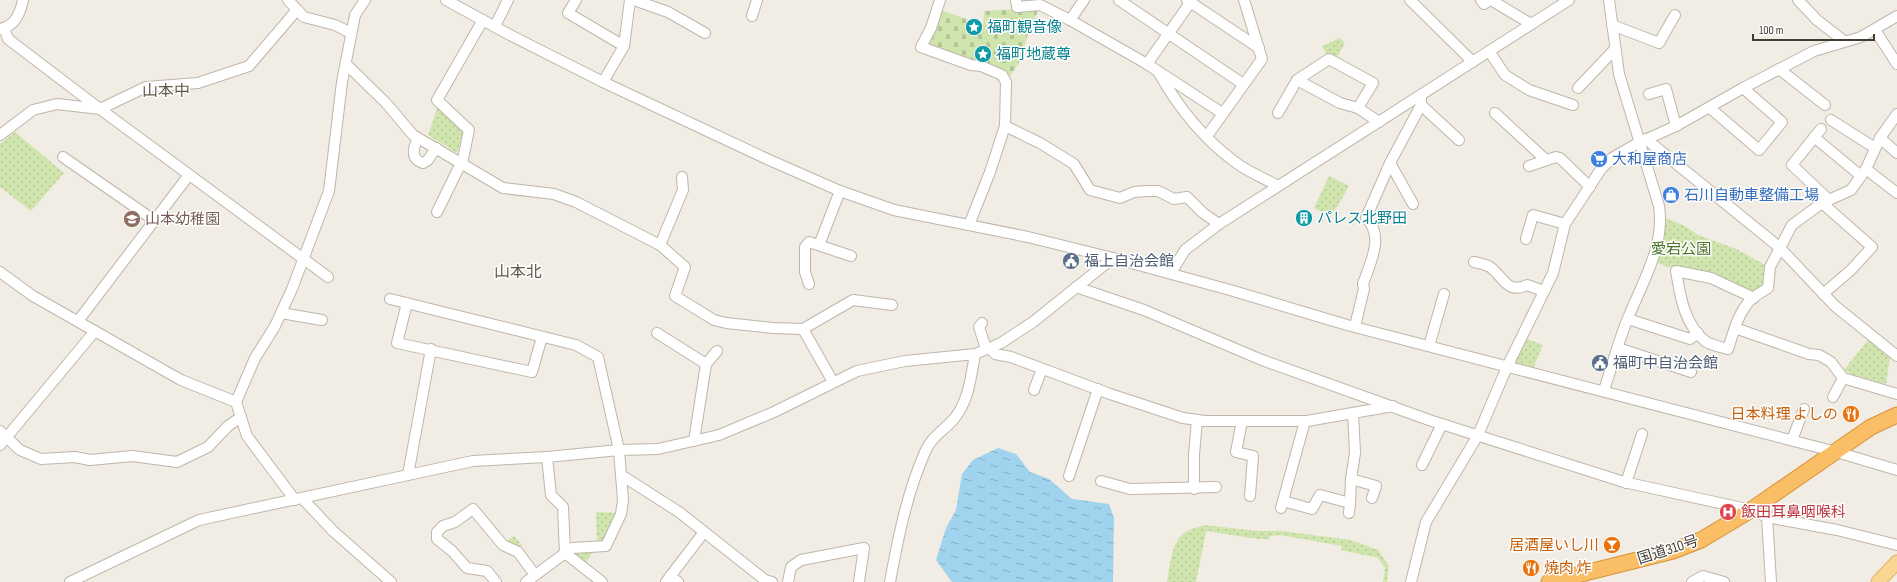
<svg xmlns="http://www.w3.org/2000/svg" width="1897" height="582" font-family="'Sofia Sans Condensed','Noto Sans JP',sans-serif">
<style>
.cemetery{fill:url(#cemetery-stones)}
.park{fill:url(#park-dots)}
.water{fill:url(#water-ripples)}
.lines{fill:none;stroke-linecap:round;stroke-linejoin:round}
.minor-casing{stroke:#bfb6aa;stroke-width:12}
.major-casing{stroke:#e0b263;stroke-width:15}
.highway-casing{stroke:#d89237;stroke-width:17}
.minor{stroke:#fff;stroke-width:10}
.major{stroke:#fbd693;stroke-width:13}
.highway{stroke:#fabf66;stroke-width:15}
.labels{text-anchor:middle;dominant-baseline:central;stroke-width:3;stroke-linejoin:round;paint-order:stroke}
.culture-label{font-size:15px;fill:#0d838f;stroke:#fff;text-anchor:start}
.shop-label{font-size:15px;fill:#366cbe;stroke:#fff;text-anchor:start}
.education-label{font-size:15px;fill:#785e54;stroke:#fff;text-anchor:start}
.park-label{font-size:15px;fill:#4a7329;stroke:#fff}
.service-label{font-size:15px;fill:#4e5e75;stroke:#fff;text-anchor:start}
.food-label{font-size:15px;fill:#c56008;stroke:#fff;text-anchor:end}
.health-label{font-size:15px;fill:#be3a42;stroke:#fff;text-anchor:start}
.street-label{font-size:15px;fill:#433c34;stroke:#fff}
.neighbourhood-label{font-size:16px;fill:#65594b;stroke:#fff}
</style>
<defs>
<pattern id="cemetery-stones" width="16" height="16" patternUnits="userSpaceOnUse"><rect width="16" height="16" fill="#d0e5ad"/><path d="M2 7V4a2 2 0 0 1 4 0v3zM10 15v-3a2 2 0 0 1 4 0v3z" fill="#b4c595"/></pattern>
<pattern id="park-dots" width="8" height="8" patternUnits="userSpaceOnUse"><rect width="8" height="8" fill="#d0e5ad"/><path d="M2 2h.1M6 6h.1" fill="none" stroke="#b4c595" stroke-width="1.8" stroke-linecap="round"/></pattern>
<pattern id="water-ripples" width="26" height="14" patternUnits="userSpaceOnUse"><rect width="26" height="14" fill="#a0d3ee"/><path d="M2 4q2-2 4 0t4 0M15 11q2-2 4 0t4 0" fill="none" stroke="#84acc2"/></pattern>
</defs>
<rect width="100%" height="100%" fill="#f1ece4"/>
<path class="cemetery" d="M1037 8V13L1027 37 1019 63 1007 80 927 44 941 10 983 25 984 11Z"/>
<g class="park">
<path d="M1340 38 1345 43 1335 61 1328 57 1322 46Z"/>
<path d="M438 106 464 132 457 153 428 135Z"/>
<path d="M15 132 64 173 31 211 0 187V144Z"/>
<path d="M1329 176 1349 186 1331 217 1314 208Z"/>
<path d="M1663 217 1685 226 1698 235 1736 249 1767 266 1764 276V285L1752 296 1654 262Z"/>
<path d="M1524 338 1543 345 1532 371 1512 363Z"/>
<path d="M1868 340 1890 358 1886 384 1851 374 1844 370Z"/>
<path d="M596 512 617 513 605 540 597 541Z"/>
<path d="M1204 525 1257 531H1281L1351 540 1378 550 1389 566 1387 582H1383L1385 568 1378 558 1341 550 1342 546 1280 535 1270 536 1269 539H1258L1206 531 1196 582H1167C1170 567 1171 544 1183 534 1189 529 1198 527 1204 525Z"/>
<path d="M514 536 522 545 517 549 507 541Z"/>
<path d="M594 551 584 565 572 555 575 552Z"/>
</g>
<path class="water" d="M998 448 1016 454 1030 472 1049 479 1072 499 1109 504 1114 518 1113 582H952L936 560 946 528 956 510 962 474 973 460Z"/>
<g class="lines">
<defs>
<g id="minor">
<path d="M288 0 304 17 335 25 351 33"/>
<path d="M446 0 510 35 603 82 767 159 840 191 894 210 1028 237 1113 258 1230 290 1347 325 1840 453 1897 470"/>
<path d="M576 0 568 13 624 46"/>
<path d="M634 0 668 12 705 33"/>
<path d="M940 0 931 28 921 47 971 65 981 66 1002 75 1006 82 1005 126 990 172 969 225"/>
<path d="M1016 0 1017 7 1040 5 1070 20 1147 64 1222 113"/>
<path d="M1119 0 1243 84"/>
<path d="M1187 0 1259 48"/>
<path d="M1410 0 1473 62"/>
<path d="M1481 0 1484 4 1489 0"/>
<path d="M1491 0 1531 24"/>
<path d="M1798 0 1817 20 1844 41"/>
<path d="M752 16 757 0"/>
<path d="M1070 20 1084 0"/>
<path d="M1612 25 1659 43 1675 15"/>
<path d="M495 26 508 0"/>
<path d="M4 28 8 39 100 109 328 277"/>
<path d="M0 29C15 26 20 14 23 0"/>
<path d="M1875 30 1897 64"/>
<path d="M1489 51 1505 75 1529 90 1573 105"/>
<path d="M346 64 386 103 413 135 503 188 554 194 576 202 660 245 685 267 675 296 714 320 726 323 773 328 803 329 853 300 892 305"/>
<path d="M1147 64 1192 0"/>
<path d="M1779 69 1825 105"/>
<path d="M1159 73C1178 107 1204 139 1235 162 1248 172 1264 178 1278 186"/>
<path d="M1297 80 1340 103 1358 108 1379 122"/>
<path d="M603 82 624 46 630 0"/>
<path d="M1578 88 1615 49"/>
<path d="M1649 94 1666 89 1676 126"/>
<path d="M1421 105 1459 140"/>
<path d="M1710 108 1759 150 1782 122 1743 88"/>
<path d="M1278 113 1297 80 1329 59 1373 83 1358 108"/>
<path d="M1495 113 1546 160"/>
<path d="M1831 120 1875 148"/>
<path d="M1005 126 1040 143 1074 164 1090 190 1120 198 1134 192 1147 191H1158L1174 199 1187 197 1203 213 1219 224"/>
<path d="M1821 129 1792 165 1829 200"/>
<path d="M0 135 33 110 57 104 100 109 146 87 198 83 249 66 296 11"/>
<path d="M1207 136 1262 59 1244 0"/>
<path d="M1814 137 1861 176"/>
<path d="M418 138C413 148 410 159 423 163L428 160 436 148"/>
<path d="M1880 138 1897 153"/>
<path d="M1646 139 1779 247 1835 306 1897 356"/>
<path d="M63 157 155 221"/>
<path d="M1529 166 1556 157 1560 158 1590 187"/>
<path d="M1866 169 1897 193"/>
<path d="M1822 203 1872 247 1851 270 1823 294"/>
<path d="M1413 204 1390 163 1421 105V95"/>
<path d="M437 212 463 159 469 130 437 100 483 20"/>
<path d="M1526 239 1533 215 1565 224"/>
<path d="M660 245 683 190 682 177"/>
<path d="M819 245 840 191"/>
<path d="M1474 262C1479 263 1485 264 1490 267 1503 276 1507 295 1527 285L1544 291"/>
<path d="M0 272 33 296 181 380 236 402"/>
<path d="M1171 273 1185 250 1219 224 1569 0"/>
<path d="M809 284 805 272V247L809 242 851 256"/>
<path d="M1076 287 1144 310 1262 360 1432 421 1624 482 1751 510 1767 517 1837 530 1897 545"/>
<path d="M1754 298 1711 278 1676 271C1680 295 1684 324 1705 341 1710 345 1721 347 1728 349 1733 334 1737 316 1748 303 1752 297 1762 292 1768 288L1770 267 1792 225 1822 203 1851 190 1866 169 1880 138 1897 114"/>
<path d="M390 299 576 345 598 357 619 450 621 475 679 512 765 580 772 582"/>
<path d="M407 303 397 343 532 372 542 337"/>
<path d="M281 313 322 320"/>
<path d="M1628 319 1690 339 1698 333"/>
<path d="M78 321 189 175"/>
<path d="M982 323 979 327 986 349"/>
<path d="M1355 326 1364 289 1363 284C1370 263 1385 236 1366 218L1390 163"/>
<path d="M1735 328 1809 354 1819 355 1831 362 1843 378 1897 394"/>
<path d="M803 329 833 382"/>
<path d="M657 333 706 364"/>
<path d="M1429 346 1444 294"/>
<path d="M990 348 995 354 1011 357 1110 394 1183 418 1205 421H1307L1393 406"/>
<path d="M1618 348 1691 372"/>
<path d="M1034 390 1042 369"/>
<path d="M1604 390C1612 367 1618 342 1628 318 1643 281 1665 246 1659 206L1619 74 1609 0"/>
<path d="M1833 397 1843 378"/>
<path d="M1242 421 1236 452 1253 456 1250 496"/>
<path d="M0 431 20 450 41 459 75 457 90 460 132 456 177 462 208 447 228 426 241 417"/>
<path d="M1792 440 1804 409"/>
<path d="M694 441 706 364 717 351"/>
<path d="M0 445 95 331"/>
<path d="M547 457 551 495 563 507 565 553 602 582"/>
<path d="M1422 465 1442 424"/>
<path d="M408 475 431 349"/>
<path d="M1069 476 1098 389"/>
<path d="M1351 479 1376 486 1372 498"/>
<path d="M1101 481 1130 489 1216 487"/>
<path d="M1626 483 1642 434"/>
<path d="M1194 489V455L1197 420"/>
<path d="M302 498 333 531 391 582"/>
<path d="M295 500 247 436 236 402 255 358 275 326 292 289 329 191 342 82 355 15 365 0"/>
<path d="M1283 501 1312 509 1320 495 1350 503 1351 479 1355 453 1353 413"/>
<path d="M1281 508 1305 421"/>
<path d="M1349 513 1350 503"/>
<path d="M1767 517 1771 582"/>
<path d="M670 576 678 582"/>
<path d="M70 582 199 520 473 461 547 457 619 450 658 449 719 435 774 412 857 371 905 361 975 354 1001 343 1033 322 1113 258"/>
<path d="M496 582 487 571 467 568 452 551 437 539V532L443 526 455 522 473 509 503 545 518 552 535 575"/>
<path d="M526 582 572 548 606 546 621 514 623 500 621 475"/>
<path d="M666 582 704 532"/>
<path d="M788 582 791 567 801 560 864 548 859 582"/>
<path d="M890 582C898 538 907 493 925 452 932 436 942 432 953 420 969 402 971 376 975 354"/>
<path d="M1411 582 1426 522 1478 435 1507 367 1553 273 1565 224 1601 169 1612 158 1638 143 1676 126 1743 88 1814 51 1861 37 1897 16"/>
<path d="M1692 582 1703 576 1724 582"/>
</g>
<path id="major" d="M1878 582 1897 562"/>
<path id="highway" d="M1549 582 1673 551 1701 540 1751 510 1871 427 1897 415"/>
</defs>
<use href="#minor" class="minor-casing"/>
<use href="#major" class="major-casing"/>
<use href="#highway" class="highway-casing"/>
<use href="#minor" class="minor"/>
<use href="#major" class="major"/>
<use href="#highway" class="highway"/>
</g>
<defs>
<symbol id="sight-disc" viewBox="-11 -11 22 22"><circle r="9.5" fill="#0f9aa8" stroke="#fff"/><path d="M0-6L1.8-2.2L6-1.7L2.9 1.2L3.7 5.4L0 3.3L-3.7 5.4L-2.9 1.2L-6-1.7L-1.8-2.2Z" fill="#fff"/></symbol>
<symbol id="supermarket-disc" viewBox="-11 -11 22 22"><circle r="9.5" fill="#3f7fe0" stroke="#fff"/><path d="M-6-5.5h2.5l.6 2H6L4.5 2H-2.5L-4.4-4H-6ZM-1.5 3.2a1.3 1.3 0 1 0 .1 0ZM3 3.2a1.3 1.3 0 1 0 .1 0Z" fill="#fff"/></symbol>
<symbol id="shop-disc" viewBox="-11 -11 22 22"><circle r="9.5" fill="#3f7fe0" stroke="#fff"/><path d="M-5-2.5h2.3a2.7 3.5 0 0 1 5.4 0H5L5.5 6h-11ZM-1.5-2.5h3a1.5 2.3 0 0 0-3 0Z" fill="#fff"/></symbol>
<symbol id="building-disc" viewBox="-11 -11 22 22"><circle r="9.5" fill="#0f9aa8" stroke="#fff"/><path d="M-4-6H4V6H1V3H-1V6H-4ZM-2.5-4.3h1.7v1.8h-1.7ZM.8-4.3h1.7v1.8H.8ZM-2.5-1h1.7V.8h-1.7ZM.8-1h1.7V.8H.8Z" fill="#fff"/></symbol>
<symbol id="school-disc" viewBox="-11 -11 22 22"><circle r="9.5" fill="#8d6e63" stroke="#fff"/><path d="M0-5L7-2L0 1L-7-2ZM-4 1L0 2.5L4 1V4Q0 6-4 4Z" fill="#fff"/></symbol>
<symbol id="civic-disc" viewBox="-11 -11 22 22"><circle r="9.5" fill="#5c6f8a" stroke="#fff"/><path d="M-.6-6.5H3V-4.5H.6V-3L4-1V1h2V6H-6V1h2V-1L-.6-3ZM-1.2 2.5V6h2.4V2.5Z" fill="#fff"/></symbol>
<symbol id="restaurant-disc" viewBox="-11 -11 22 22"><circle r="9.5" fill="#e8710a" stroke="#fff"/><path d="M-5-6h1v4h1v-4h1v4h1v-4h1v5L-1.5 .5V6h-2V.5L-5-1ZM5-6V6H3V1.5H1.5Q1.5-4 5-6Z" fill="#fff"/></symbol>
<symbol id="hospital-disc" viewBox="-11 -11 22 22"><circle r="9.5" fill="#e0444e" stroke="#fff"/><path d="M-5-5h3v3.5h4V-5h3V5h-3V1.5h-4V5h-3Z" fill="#fff"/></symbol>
<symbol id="bar-disc" viewBox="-11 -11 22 22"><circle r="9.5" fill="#e8710a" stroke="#fff"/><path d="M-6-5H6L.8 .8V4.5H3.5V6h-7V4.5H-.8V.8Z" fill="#fff"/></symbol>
</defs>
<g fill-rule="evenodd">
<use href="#sight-disc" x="964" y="17" width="20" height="20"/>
<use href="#sight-disc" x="973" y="44" width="20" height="20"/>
<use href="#supermarket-disc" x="1589" y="149" width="20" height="20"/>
<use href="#shop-disc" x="1661" y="185" width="20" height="20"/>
<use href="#building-disc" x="1294" y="208" width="20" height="20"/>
<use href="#school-disc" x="122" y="209" width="20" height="20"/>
<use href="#civic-disc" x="1061" y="251" width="20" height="20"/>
<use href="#civic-disc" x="1590" y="353" width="20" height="20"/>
<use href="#restaurant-disc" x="1841" y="404" width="20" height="20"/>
<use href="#hospital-disc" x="1718" y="502" width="20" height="20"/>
<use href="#bar-disc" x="1602" y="535" width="20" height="20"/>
<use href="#restaurant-disc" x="1521" y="558" width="20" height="20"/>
</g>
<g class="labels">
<g class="culture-label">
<text x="987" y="27">福町観音像</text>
<text x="996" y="54">福町地蔵尊</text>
<text x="1317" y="218">パレス北野田</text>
</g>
<g class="shop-label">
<text x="1612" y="159">大和屋商店</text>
<text x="1684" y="195">石川自動車整備工場</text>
</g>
<g class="education-label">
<text x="145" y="219">山本幼稚園</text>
</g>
<g class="park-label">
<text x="1681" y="249">愛宕公園</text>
</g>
<g class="service-label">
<text x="1084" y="261">福上自治会館</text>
<text x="1613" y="363">福町中自治会館</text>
</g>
<g class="food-label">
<text x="1838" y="414">日本料理 よしの</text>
<text x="1599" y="545">居酒屋いし川</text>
<text x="1544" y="568" text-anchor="start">焼肉 炸</text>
</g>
<g class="health-label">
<text x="1741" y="512">飯田耳鼻咽喉科</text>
</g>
<g class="street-label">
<text transform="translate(1668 550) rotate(-18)">国道310号</text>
</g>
<g class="neighbourhood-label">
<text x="166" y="91">山本中</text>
<text x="518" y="272">山本北</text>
</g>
</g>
<path d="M1753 34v6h121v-6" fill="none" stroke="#433c34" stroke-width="2"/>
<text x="1759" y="34" font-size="12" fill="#433c34" stroke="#ffffff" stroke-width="3" paint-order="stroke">100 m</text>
</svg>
